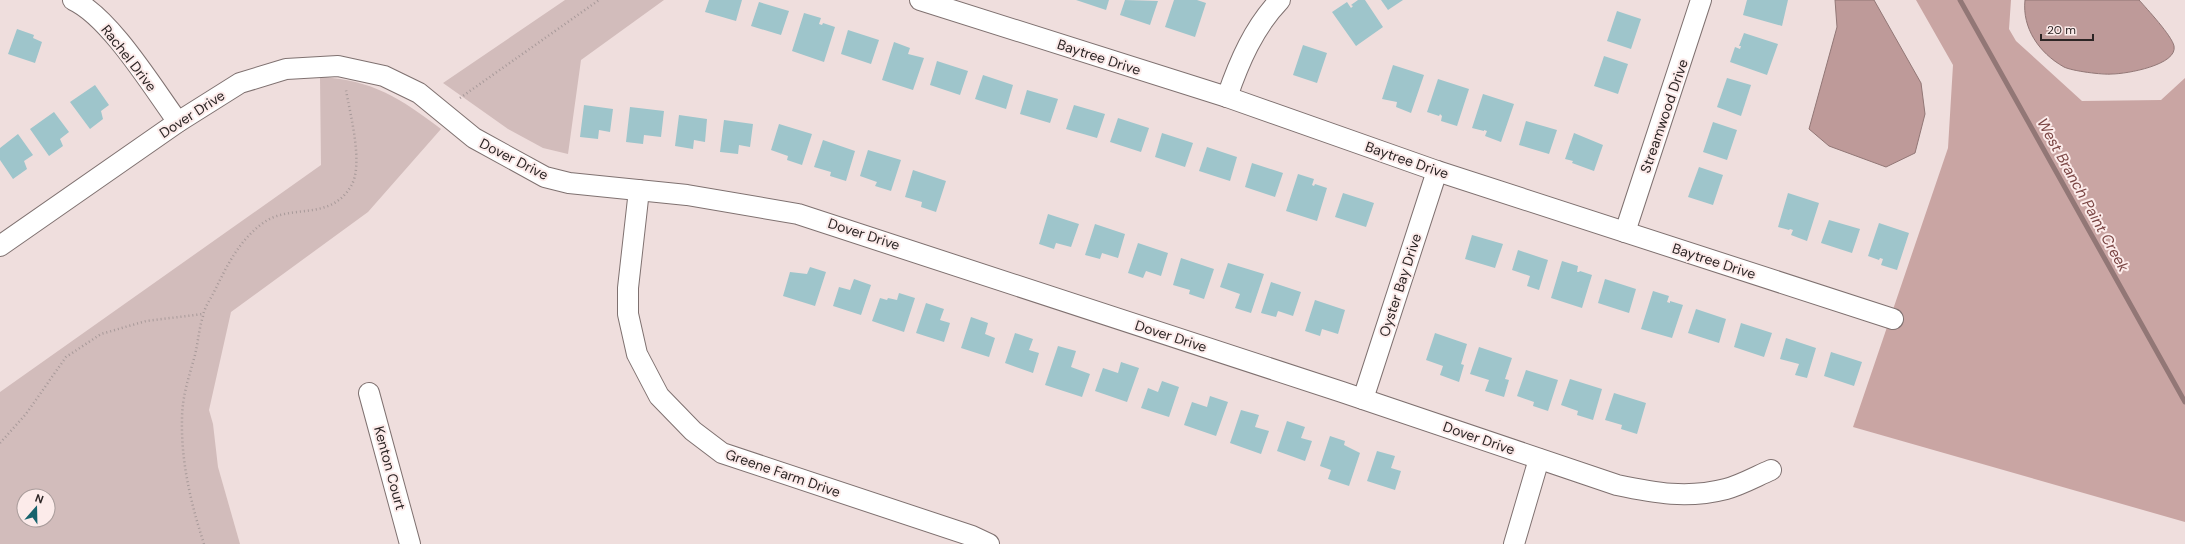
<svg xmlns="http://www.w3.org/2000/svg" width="2185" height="544" font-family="'DM Sans',sans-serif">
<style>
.green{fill:#d2bcbb;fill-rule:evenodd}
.forest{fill:#c9a5a3}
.water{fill:#be9a99;stroke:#927776}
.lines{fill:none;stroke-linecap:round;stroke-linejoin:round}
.stream{stroke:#927776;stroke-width:5}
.building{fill:#9ec5cb}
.street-casing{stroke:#7f7170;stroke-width:22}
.path{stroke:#a79999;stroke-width:2.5;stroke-dasharray:1 3;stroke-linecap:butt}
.street{stroke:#fff;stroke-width:20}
.labels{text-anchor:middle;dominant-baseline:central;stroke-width:4;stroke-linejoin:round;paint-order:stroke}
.street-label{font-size:14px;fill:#2c2525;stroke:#fcebea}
.water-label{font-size:15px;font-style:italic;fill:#7a4644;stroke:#fcebea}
</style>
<rect width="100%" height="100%" fill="#efdedd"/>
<g class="green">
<path d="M565 0H664L581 60 568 154 543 148 508 129 443 83Z"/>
<path d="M320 77C373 80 400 98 441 129L368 212 231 312 209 410 213 424 218 467 240 544H0V392L321 165ZM24 496H48V520H24Z"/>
</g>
<path class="forest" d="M1916 0H2011L2009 29 2016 41 2082 101 2161 100 2185 78V522L1853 427 1948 148 1953 65Z"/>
<g class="water">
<path d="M1835 0H1874L1921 83 1925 114 1915 153 1886 167 1829 146 1809 129 1837 27Z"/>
<path d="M2025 0H2139C2147 9 2172 36 2174 46 2178 65 2126 74 2112 74 2103 75 2072 71 2064 67 2039 53 2022 28 2025 0Z"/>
</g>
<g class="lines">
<path class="stream" d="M1960 0 2185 402"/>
</g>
<g class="building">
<path d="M709 0H742L736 21 705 12Z"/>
<path d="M1076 0H1109L1106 10Z"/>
<path d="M1125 0 1158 1 1150 25 1120 15Z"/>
<path d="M1174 0H1197L1206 3 1195 37 1165 27Z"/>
<path d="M1358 0H1365L1383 27 1356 46 1332 12 1347 2 1351 8 1353 6 1351 5Z"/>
<path d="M1381 0H1403L1388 10Z"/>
<path d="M1747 0H1788L1782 26 1743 15Z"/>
<path d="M759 2 789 11 781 35 751 26Z"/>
<path d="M1617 11 1641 19 1631 49 1607 41Z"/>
<path d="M804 13 821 18 819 24 822 25 823 23 835 27 824 62 792 51Z"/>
<path d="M17 29 34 35 33 38 42 42 35 63 8 54Z"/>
<path d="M848 30 879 40 871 64 841 54Z"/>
<path d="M1744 33 1778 44 1767 75 1730 62 1735 47 1740 49 1741 46H1739Z"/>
<path d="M894 42 910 48 908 54 924 58 913 90 882 80Z"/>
<path d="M1303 45 1327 53 1317 83 1293 75Z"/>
<path d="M1604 56 1628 64 1618 94 1594 86Z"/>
<path d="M937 61 968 71 960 95 930 85Z"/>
<path d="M1393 65 1424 75 1411 113 1396 107 1397 102 1382 99Z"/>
<path d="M983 75 1013 85 1006 109 975 99Z"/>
<path d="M1727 78 1751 85 1741 116 1717 107Z"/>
<path d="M1438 79 1469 89 1457 126 1441 121 1442 116 1440 114 1439 116 1427 112Z"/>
<path d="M95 85 109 105 101 111 103 119 90 129 70 102Z"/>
<path d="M1027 90 1058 99 1050 123 1020 114Z"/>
<path d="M1483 94 1514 104 1501 142 1485 136 1487 131 1484 130V131L1472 128Z"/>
<path d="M584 105 613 109 610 132 599 130 598 139 580 137Z"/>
<path d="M1074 105 1105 114 1097 138 1066 129Z"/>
<path d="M630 107 664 111 661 137 644 135 643 144 626 142Z"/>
<path d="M54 112 69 132 60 139 63 146 49 156 30 129Z"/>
<path d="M679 115 707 119 705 142 694 140 693 149 675 146Z"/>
<path d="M1118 118 1149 128 1141 152 1110 142Z"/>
<path d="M724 120 753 124 750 147 739 145 738 154 720 152Z"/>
<path d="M1526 121 1557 130 1549 154 1519 145Z"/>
<path d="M1713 122 1737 130 1727 160 1703 152Z"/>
<path d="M779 124 812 134 802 165 787 160 788 156 771 150Z"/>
<path d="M1162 133 1193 143 1185 167 1155 157Z"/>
<path d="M1574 133 1603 145 1594 171 1572 163 1573 161 1565 159Z"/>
<path d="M18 134 33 155 24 161 27 169 13 179 0 160V148Z"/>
<path d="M823 140 855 151 846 181 830 176 831 172 814 167Z"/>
<path d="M1207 147 1237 157 1230 181 1199 171Z"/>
<path d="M868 150 901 160 891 191 875 186 877 182 860 176Z"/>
<path d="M1252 163 1283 173 1275 197 1245 187Z"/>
<path d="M1699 167 1723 175 1713 205 1688 197Z"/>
<path d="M913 170 946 181 936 212 921 207 922 202 905 197Z"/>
<path d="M1298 174 1314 179 1312 185 1314 186 1315 184 1327 188 1317 221 1286 211Z"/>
<path d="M1343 193 1374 203 1366 227 1335 217Z"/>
<path d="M1788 193 1819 203 1807 241 1791 235 1793 230 1790 229 1789 230 1778 227Z"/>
<path d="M1048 214 1079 224 1071 247 1056 243 1054 249 1039 244Z"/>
<path d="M1829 220 1860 229 1852 253 1821 243Z"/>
<path d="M1879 223 1909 233 1897 270 1881 265 1883 259 1880 258 1879 260 1868 256Z"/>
<path d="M1095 224 1125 234 1118 258 1102 253 1100 259 1085 255Z"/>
<path d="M1472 235 1503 244 1495 268 1465 259Z"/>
<path d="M1138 243 1168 253 1161 276 1146 271 1143 278 1128 273Z"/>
<path d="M1518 250 1548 260 1539 290 1527 286 1530 276 1512 270Z"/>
<path d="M1181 258 1214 269 1204 299 1189 294 1190 290 1173 285Z"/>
<path d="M1562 261 1578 266 1577 272H1579L1580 271 1592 275 1582 308 1551 298Z"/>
<path d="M1228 263 1264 274 1251 313 1235 308 1240 294 1220 287Z"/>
<path d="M810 267 826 272 815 306 783 296 790 272 807 274Z"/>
<path d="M854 279 871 285 861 315 833 306 839 287 850 290Z"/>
<path d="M1605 279 1636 289 1629 313 1598 303Z"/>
<path d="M1271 282 1301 292 1293 316 1278 311 1276 317 1261 313Z"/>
<path d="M1653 291 1669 296 1667 302 1670 303V301L1683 305 1672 338 1641 329Z"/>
<path d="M899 293 915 298 904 332 872 321 880 298 887 300 888 298 897 300Z"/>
<path d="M1315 300 1345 310 1338 334 1322 329 1320 336 1305 331Z"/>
<path d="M926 303 944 309 940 320 950 323 944 342 916 333Z"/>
<path d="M1696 309 1726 319 1719 343 1688 333Z"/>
<path d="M971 317 988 323 985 334 995 338 989 357 961 348Z"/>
<path d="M1741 323 1772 333 1764 357 1734 347Z"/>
<path d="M1015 333 1033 339 1029 350 1039 353 1033 373 1005 363Z"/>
<path d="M1435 333 1467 344 1461 364 1464 365 1459 382 1440 375 1443 366 1426 360Z"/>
<path d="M1786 338 1816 348 1807 378 1795 375 1799 364 1780 359Z"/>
<path d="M1058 346 1076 351 1071 367 1090 374 1082 397 1045 385Z"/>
<path d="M1479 347 1512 358 1505 379 1509 380 1504 397 1485 391 1489 380 1470 374Z"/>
<path d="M1831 352 1862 362 1854 386 1824 376Z"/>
<path d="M1121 362 1139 368 1127 402 1095 391 1103 368 1118 373Z"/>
<path d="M1526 370 1558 380 1548 411 1533 406 1534 402 1517 396Z"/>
<path d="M1570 379 1602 389 1593 420 1577 415 1578 411 1561 405Z"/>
<path d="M1162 381 1179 387 1169 417 1141 408 1148 388 1158 392Z"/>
<path d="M1614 393 1646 403 1637 434 1621 429 1622 425 1605 420Z"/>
<path d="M1210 396 1228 402 1216 436 1184 425 1192 402 1207 407Z"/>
<path d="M1241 410 1259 415 1255 427 1269 431 1261 454 1230 443Z"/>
<path d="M1287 421 1305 427 1301 438 1312 441 1305 461 1277 451Z"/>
<path d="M1330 436 1345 441 1344 445 1360 453 1349 486 1328 479 1331 470 1320 466Z"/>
<path d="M1377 451 1395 456 1391 468 1401 471 1395 490 1367 481Z"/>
</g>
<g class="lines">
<defs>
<g id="street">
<path d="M73 0C110 17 153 88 178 122"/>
<path d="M920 0 1227 97 1437 171 1893 319"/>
<path d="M1227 97C1239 62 1254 27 1280 0"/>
<path d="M639 190 628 288V314L637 354 659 396 693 431 722 453 972 536 989 544"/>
<path d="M1625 232 1701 0"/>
<path d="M0 246 178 122 240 83 286 69 338 66 384 76 419 93 474 138 545 177 569 183 687 195 798 214 1342 392 1617 485C1655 493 1687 499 1726 489 1741 485 1757 476 1771 470"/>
<path d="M369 393 410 544"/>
<path d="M1363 399 1437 171"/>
<path d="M1514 544 1539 459"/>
</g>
</defs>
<use href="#street" class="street-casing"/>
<g class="path">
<path d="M460 98 599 0"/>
<path d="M0 443 26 414 66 357 101 334 146 321 203 314"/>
<path d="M204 544C191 504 181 462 182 420 182 396 189 377 195 355 198 342 199 329 203 316 204 309 209 301 213 294 226 268 238 241 263 223 290 203 330 222 351 186 364 165 350 114 346 90"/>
</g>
<use href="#street" class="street"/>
</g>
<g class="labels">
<g class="street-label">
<text transform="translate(1099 57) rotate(18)">Baytree Drive</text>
<text transform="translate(129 58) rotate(52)">Rachel Drive</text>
<text transform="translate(192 114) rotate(-33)">Dover Drive</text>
<text transform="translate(1664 116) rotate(-71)">Streamwood Drive</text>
<text transform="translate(514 159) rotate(27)">Dover Drive</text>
<text transform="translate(1407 160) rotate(19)">Baytree Drive</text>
<text transform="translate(864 234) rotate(18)">Dover Drive</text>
<text transform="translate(1714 261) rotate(18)">Baytree Drive</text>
<text transform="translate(1400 285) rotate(-72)">Oyster Bay Drive</text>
<text transform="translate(1171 336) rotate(18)">Dover Drive</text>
<text transform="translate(1479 438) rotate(19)">Dover Drive</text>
<text transform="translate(390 468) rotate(75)">Kenton Court</text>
<text transform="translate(783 473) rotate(19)">Greene Farm Drive</text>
</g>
<g class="water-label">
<text transform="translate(2083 195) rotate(61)">West Branch Paint Creek</text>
</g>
</g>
<g transform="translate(36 508) rotate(20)"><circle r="19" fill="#fcebea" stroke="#a99c9b"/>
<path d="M0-3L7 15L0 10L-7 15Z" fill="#17636d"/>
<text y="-6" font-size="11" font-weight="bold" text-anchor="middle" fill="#2c2525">N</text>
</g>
<path d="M2041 34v6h52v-6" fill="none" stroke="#2c2525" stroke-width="2"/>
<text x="2047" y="34" font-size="12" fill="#2c2525" stroke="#fcebea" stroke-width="3" paint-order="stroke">20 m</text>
</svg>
